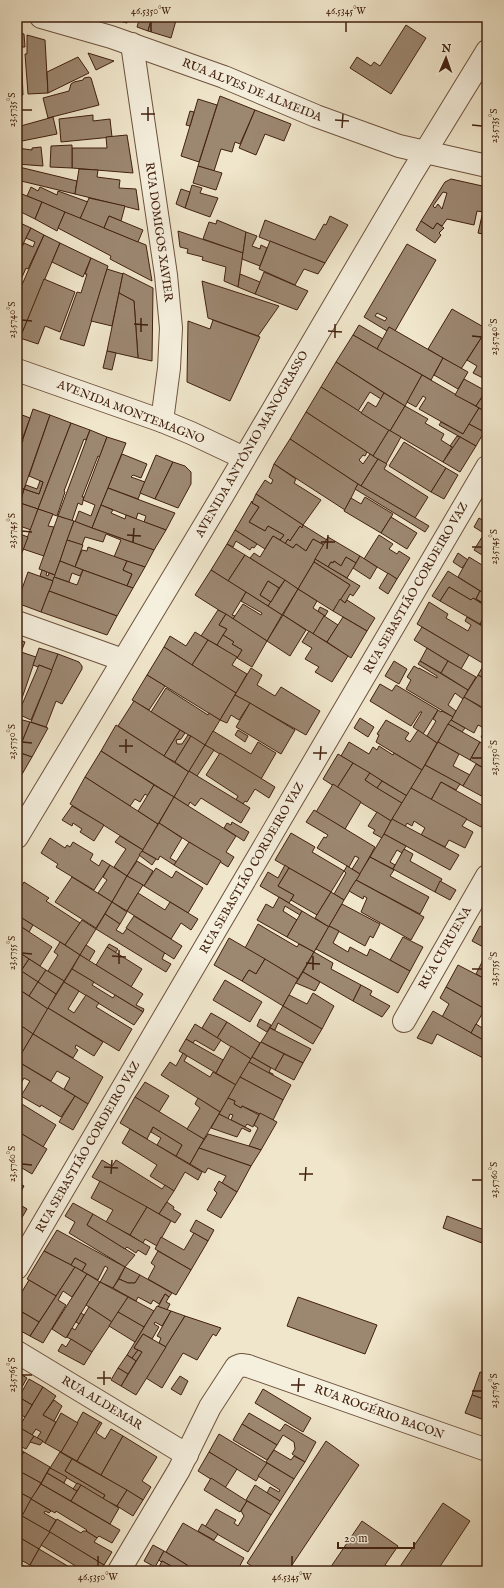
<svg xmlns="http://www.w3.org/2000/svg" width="504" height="1588" font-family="'IM FELL English',serif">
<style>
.building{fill:#9c8771;stroke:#42210f;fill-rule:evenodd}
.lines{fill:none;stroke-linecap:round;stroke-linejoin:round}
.minor-casing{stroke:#6e523e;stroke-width:24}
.minor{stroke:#f5efdd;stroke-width:22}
.ticks{fill:none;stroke:#42210f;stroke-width:1.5}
.labels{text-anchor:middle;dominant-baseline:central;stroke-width:3;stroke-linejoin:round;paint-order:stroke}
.street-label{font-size:12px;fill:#42210f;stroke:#f5efdd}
.neatline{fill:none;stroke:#42210f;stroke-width:1.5}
.ticks-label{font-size:10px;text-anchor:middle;fill:#42210f}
</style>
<rect width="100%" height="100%" fill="#f0e6cb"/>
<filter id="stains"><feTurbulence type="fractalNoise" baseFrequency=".005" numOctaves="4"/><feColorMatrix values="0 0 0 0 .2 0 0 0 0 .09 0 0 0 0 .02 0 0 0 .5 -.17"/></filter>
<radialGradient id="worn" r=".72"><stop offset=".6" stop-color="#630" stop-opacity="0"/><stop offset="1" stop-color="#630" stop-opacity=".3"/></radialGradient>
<g class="building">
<path d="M113 17H129L127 23 112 19Z"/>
<path d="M140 17H152L148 31 137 27Z"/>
<path d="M152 17H177L171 38 148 31Z"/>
<path d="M406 25 426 38 391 94 350 68 357 57 371 66 374 62 380 66Z"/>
<path d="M17 32 24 34 25 47H21L23 95H17Z"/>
<path d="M27 35 45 40 48 93 28 94 25 54H27Z"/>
<path d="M88 53 114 61 96 70Z"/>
<path d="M78 57 89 73 48 93 47 72Z"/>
<path d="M89 77 91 78 99 105 48 118 43 98 69 91 71 84 74 82 83 80 84 78Z"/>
<path d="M220 96 255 110 240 144 235 142 232 152 221 149 214 171 198 166Z"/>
<path d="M198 99 217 105 199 162 181 156Z"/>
<path d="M255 110 291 124 284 141 265 134 256 155 239 148Z"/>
<path d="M190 111 194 112 190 126 186 125Z"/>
<path d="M93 115V121L110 119 112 137 61 142 59 119Z"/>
<path d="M53 117 57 134 17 142V127Z"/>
<path d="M127 135 133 173 72 168V148H107L106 137Z"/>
<path d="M72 145V168L50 167 51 146Z"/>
<path d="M41 147 43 166 17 164V148L32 150V148Z"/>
<path d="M198 166 222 173 216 190 193 183Z"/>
<path d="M19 167 77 181 75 194 17 180Z"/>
<path d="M79 169 98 170 97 177 120 180 119 188 136 189 139 210 75 194Z"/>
<path d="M451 179 487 187V194L483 212 477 211 474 225 447 219 442 226 437 223 433 229 421 221 443 185 445 182ZM443 192 447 193 442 209 438 204 435 208 433 206Z"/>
<path d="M192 185 202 188 200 193 218 198 210 217 185 208Z"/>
<path d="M31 187 38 191 40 187 57 195 58 191 88 202 80 219 27 196Z"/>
<path d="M181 189 190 192 185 208 176 204Z"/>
<path d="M17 192 42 202 35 219 17 210Z"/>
<path d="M487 194V235L478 233Z"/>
<path d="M89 198 125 206 121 221 109 216 104 228 80 219Z"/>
<path d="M42 202 65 212 57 231 35 219Z"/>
<path d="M65 212 146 245 152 281 110 259 111 256 58 228Z"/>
<path d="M109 216 143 230 138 242 104 228Z"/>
<path d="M330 216 348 225 325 263 259 237 265 220 315 240 324 224 326 225Z"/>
<path d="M217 220 246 232 243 253 203 239 209 222 216 224Z"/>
<path d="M421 221 433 229 437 223 444 228 439 233 441 235 435 243 416 230Z"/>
<path d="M18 222 31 228 17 256V223Z"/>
<path d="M31 228 44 235 28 269 26 268 17 289V256L24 243 33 247 35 242 26 238Z"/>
<path d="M178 231 243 253 238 287 224 281 226 267 202 260 203 257 187 253 188 249 180 247Z"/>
<path d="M246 232 257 236 252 246 260 249 261 245 267 248 260 266 242 259Z"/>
<path d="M44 235 60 243 20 338 17 337V296Z"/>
<path d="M270 241 325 263 318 274 304 269 295 285 259 269Z"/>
<path d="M60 243 91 258 83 277 52 262Z"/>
<path d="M407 244 436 260 395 331 389 327 387 331 364 317ZM377 313 387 318 385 321 375 316Z"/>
<path d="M91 258 108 266 84 346 60 339 77 292 81 293 87 274H85Z"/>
<path d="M107 269 123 274 112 326 91 321Z"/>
<path d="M264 272 308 291 297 310 255 294Z"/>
<path d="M123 273 153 288 152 361 138 358 134 301 119 293Z"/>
<path d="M240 274 260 282 255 294 238 287Z"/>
<path d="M44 279 75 292 60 332 45 326 38 344 20 338Z"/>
<path d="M202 281 279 306 258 336 208 318Z"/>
<path d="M119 293 134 301 138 358 107 351Z"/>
<path d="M452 309 487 329 461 369 428 349Z"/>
<path d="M213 320 260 337 230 401 187 382 188 321 210 329Z"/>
<path d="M359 325 383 339 377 349 353 335Z"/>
<path d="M389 327 443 358 431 380 377 349Z"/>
<path d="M487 329V380L473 373 477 366 467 360Z"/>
<path d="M353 335 422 375 405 406 336 362Z"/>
<path d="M107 351 116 353 112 370 103 368Z"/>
<path d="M443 358 468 372 458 389 434 375Z"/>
<path d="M336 362 384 393 381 399 370 392 358 411 321 387Z"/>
<path d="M422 375 479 408 463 434 419 409 426 398 423 396 416 407 407 402Z"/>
<path d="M464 379 486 391 476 406 455 395Z"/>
<path d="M321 387 389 430 373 456 306 412Z"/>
<path d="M384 393 405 406 390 431 361 413 368 402 376 407Z"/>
<path d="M484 394 487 396V413L476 406Z"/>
<path d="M405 406 428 419 425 423 444 434 441 440 452 447 443 462 390 431Z"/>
<path d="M479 408 487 413V427L484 432 469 424Z"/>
<path d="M33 409 50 415 24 489 17 487V457Z"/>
<path d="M306 412 367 452 365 456 363 455 359 460 363 464 370 454 378 459 361 486 290 439Z"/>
<path d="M17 413 30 418 22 440 19 438 17 443Z"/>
<path d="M50 415 71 423 38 509 20 503 24 489 39 494 43 482 29 476Z"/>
<path d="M441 422 463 434 469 424 484 432 476 446 439 425Z"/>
<path d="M71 423 90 430 86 440 84 439 64 491 65 492 57 516 38 509Z"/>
<path d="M90 430 107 437 100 457 98 456 82 497H84L82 505 78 503 72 521 58 516Z"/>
<path d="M389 430 401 437 386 464 373 456Z"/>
<path d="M457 436 460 437 454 448 450 446Z"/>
<path d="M107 437 126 443 92 528 75 522 79 511 91 516 95 505 83 500Z"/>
<path d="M460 437 476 446 460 472 443 462Z"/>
<path d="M290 439 358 484 345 510 274 464Z"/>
<path d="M22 440H23L17 457V453Z"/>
<path d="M404 442 446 468 431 492 389 466Z"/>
<path d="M122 454 147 464 141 478 133 475 131 477 145 482 138 499 108 488Z"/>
<path d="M156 455 173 462 155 499 140 493Z"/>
<path d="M378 459 387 464 384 469 428 497 415 518 361 486Z"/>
<path d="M173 462 185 466 191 472V484L178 508 155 499Z"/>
<path d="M274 464 296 479 294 483 321 500 303 525 256 494 265 480 271 484 273 480 269 477Z"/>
<path d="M446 468 458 475 444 499 431 492Z"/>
<path d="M40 481 43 482 39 494 24 489 26 485 37 489Z"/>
<path d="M358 484 429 526 425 532 355 489Z"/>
<path d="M21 488 24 489 20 503 17 502V493H19Z"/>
<path d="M108 488 153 505 175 513 166 530 144 522 146 516 138 513 136 519 101 505Z"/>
<path d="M256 494 303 525 302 528 300 526 290 541 288 539 285 544 280 540 284 535 268 526 265 531 249 522 259 507 252 503Z"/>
<path d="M365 497 393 514 381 533 344 511 351 498 361 504Z"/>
<path d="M252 501V503L259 507 249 522 265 531 268 526 284 535 280 540 273 536 265 549 235 530Z"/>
<path d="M17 502 38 509 31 530 17 525Z"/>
<path d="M101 505 113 510 111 513 125 519 126 515 166 530 154 550 92 528Z"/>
<path d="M38 509 53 514 48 526 54 527 44 556 23 549Z"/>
<path d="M58 516 74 521 55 575 39 569Z"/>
<path d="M391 517 417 533 407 549 381 533Z"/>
<path d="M479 518 487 523V535L474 527Z"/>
<path d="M74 521 92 528 154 550 145 567 114 557 121 540 106 534 103 542 85 537 82 545 67 540Z"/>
<path d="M303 525 327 540 324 545 313 539 306 551 296 544 293 548 285 544 288 539 290 541 300 526 302 528Z"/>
<path d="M235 530 257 544 254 548 252 547 250 550 236 541 233 547 227 544Z"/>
<path d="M17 533 28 537 17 566Z"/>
<path d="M379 535 393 544 389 549 397 554 399 551 410 558 397 579 364 559Z"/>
<path d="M273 536 293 548 296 544 306 551 313 539 324 545 298 589 250 558 254 553 260 557Z"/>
<path d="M328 537 360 556 356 563 346 557 341 566 334 561 333 563 331 562 328 567 315 559Z"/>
<path d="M482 537 487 540V558L474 550Z"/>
<path d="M67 540 83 545 75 567 60 561Z"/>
<path d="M227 544 245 555 228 581 211 570Z"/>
<path d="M88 547 127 561 123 570 132 574 127 586 75 567 82 550 87 551Z"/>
<path d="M458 553 468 560 462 568 453 562Z"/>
<path d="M245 555 285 580 279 588 268 581 260 595 271 602 268 606 228 581Z"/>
<path d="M360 556 377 567 370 579 353 568Z"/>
<path d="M346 557 356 563 347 578 328 567 331 562 333 563 334 561 341 566Z"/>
<path d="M469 557 487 568V595L458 577Z"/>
<path d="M315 559 360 586 353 596 350 594 345 603 340 599 350 585 314 562Z"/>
<path d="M60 561 83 570 80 576 72 573 69 582 54 577Z"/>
<path d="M127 561 145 567 133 588 127 586 132 574 123 570Z"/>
<path d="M314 562 350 585 333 611 298 589Z"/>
<path d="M42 570 47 572 46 575 48 576 49 573 55 575 53 581 40 576Z"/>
<path d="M83 570 133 588 117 616 49 591 54 577 77 585Z"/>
<path d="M211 570 246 592 232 615 235 616 233 619 195 595Z"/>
<path d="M448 571 480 591 476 599 487 607 473 598 471 600 449 587 440 601 432 596Z"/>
<path d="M28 572 53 581 41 612 17 603Z"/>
<path d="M388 573 397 579 388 594 379 588Z"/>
<path d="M285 580 298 589 282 615 268 606Z"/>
<path d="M268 581 279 588 271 602 260 595Z"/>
<path d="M449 587 471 600 473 598 487 607V612L480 624 440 601Z"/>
<path d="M298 589 317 601 313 608 325 616 313 634 283 615Z"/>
<path d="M49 591 117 616 107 635 41 612Z"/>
<path d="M480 591 487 595V605L476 599Z"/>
<path d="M246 592 282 615 267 641 233 619 243 604 261 615 262 613 241 601Z"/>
<path d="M340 599 345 603 347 600 375 618 367 631 333 611Z"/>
<path d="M429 602 448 614 446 618 468 631 471 625 465 621 467 617 487 629V659L484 664 417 624Z"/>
<path d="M320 607 328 611 325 616 318 611Z"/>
<path d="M218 610 226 614 219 625 227 629 217 645 201 636Z"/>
<path d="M487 612V621L483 627 480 624Z"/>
<path d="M226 614 267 641 252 667 237 658 242 650 232 644 234 642 223 635 227 629 219 625Z"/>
<path d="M283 615 306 630 290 656 267 641Z"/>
<path d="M324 616 338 625 327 642 313 634Z"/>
<path d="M343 617 367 631 351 658 327 642Z"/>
<path d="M422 627 469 655 461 669 414 640Z"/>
<path d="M309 631 348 656 332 682 315 672 319 667 305 659 312 648 302 642Z"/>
<path d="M195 632 208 640 192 665 164 647 170 636 186 646Z"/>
<path d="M223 635 234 642 232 644 242 650 237 658 217 645Z"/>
<path d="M17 639 25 642 21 652 36 657 17 713Z"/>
<path d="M208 640 237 657 232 665 247 674 236 693 192 665Z"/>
<path d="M164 647 236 693 220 720 147 675Z"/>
<path d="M39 648 58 654 52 670 39 665 38 667 33 665Z"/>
<path d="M427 648 448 661 441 673 420 661Z"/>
<path d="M58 654 79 662 82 666V669L62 704 56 701 46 727 31 722Z"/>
<path d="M487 659V680L478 675Z"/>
<path d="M394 661 407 669 399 684 385 676Z"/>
<path d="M420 661 468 690 463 699 455 693 448 705 456 711 453 717 406 689 411 680 407 677 414 666 419 669V668L437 678V676L418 664Z"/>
<path d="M448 661 476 677 468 690 441 673Z"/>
<path d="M39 665 52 670 31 720 18 714Z"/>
<path d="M251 668 262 675 257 685 275 696 281 687 320 711 306 735 235 695Z"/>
<path d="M147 675 165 686 149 710 132 700Z"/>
<path d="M478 675 487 680V710L464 697Z"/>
<path d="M380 684 392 691 396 685 438 710 423 734 413 727 422 712H420L411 726 370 701Z"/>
<path d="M166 688 208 715 209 713 220 720 205 745 151 712Z"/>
<path d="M235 695 250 703 239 720 231 715 227 723 220 720Z"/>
<path d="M464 697 487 711V741L481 737 486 729 478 725 474 733 451 720Z"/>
<path d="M134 701 180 730 164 756 118 726Z"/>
<path d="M250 703 295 730 281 754 236 727Z"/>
<path d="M438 710 441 712 442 711 453 717 437 743 427 736 436 721 433 719Z"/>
<path d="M360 718 374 727 368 737 354 728Z"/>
<path d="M19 719 30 722 18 752 17 725Z"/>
<path d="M386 720 409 733 405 739 410 742 418 730 437 743 422 770 376 742 379 735 377 734Z"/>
<path d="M451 720 465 728 462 732 448 724Z"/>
<path d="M30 722 48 728 32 757 18 752Z"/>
<path d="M448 724 480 742 470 760 438 742Z"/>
<path d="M116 725 189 772 174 797 101 751Z"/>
<path d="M180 730 185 733 181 739 176 740 177 744H182L188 735 191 736 175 762 164 756Z"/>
<path d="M238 730 248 736 245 742 235 735Z"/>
<path d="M213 731 251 754 258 742 276 753 261 779 205 745Z"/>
<path d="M191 736 205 745 189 772 175 762Z"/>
<path d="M349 742 369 754 373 747 377 750 379 746 393 755 394 753 422 770 407 796 341 756Z"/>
<path d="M438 742 459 754 453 766 470 775 463 786 425 765Z"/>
<path d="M480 742 487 746 483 753 487 755V770L470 760Z"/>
<path d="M205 745 214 750 197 776 189 771Z"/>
<path d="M101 751 154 785 148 796 145 794 140 802 135 799 130 806 85 777Z"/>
<path d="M17 752 32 757 21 776 17 774Z"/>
<path d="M220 753 275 787 269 798 255 789 247 802 245 801 243 804 236 800 238 796 206 775Z"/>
<path d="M338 754 353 763 337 788 323 779Z"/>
<path d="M353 763 370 773 365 780 402 803 391 821 337 788Z"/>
<path d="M476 764 487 770V799L463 786Z"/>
<path d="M425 765 460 784 456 790 441 782 431 800 411 788Z"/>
<path d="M189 771 250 808 241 823 201 798 195 806 190 802 188 806 174 797Z"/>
<path d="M370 773 382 781 377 788 365 780Z"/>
<path d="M85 777 158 824 143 850 70 804Z"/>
<path d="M382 781 407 796 402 803 377 788Z"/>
<path d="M441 782 487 808V815L481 827 431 800Z"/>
<path d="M333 784 361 802 345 829 316 812Z"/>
<path d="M154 785 174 797 158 824 138 811Z"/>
<path d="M411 788 467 819 462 826 473 832 465 848 449 840 445 847 421 835 425 828 414 821 412 826 407 823 405 827 392 819Z"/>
<path d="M174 797 236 836 226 852 234 857 228 867 159 823Z"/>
<path d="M72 806 104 825 94 841 80 832 82 829 73 823 72 826 62 820Z"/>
<path d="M314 810 375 847 360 874 352 869 359 858 355 856 349 867 317 848 324 837 326 838 328 835 306 822Z"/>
<path d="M377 812 391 821 382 838 373 833 375 830 368 826Z"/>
<path d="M392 819 459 855 450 870 384 834Z"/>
<path d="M232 822 249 832 244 841 224 828 227 823 231 825Z"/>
<path d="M159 823 182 838 170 858 177 862 174 865 160 856 158 860 142 851Z"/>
<path d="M291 833 315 847 312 852 344 871 331 892 275 860Z"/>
<path d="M384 834 406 846 402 853 397 850 390 862 395 865 393 869 370 857Z"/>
<path d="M120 836 143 850 127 876 114 867 126 849 115 842Z"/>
<path d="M50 838 65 848 67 845 70 847 73 842 93 854 90 860 99 866 102 860 110 865 94 890 56 867 58 864 41 853Z"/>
<path d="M189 842 221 861 207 885 174 865Z"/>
<path d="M404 849 413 854 410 861 442 879 435 892 393 869Z"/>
<path d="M142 851 156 859 152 865 139 855Z"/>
<path d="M370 857 394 870 390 876 429 897 420 914 356 880Z"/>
<path d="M137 861 153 871 144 886 127 876Z"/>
<path d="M110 865 127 876 112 902 98 893 107 880 103 877Z"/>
<path d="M285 865 289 868 278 886 294 895 289 903 260 886 268 872 278 878Z"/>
<path d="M347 866 360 874 344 900 334 894 346 873 344 871Z"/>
<path d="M156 868 172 878 176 871 203 888 188 913 144 886Z"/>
<path d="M289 868 331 892 317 915 291 900 294 895 278 886Z"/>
<path d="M127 876 143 885 127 911 112 902Z"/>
<path d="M72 877 112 902 96 928 55 902Z"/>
<path d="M356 880 424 917 411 940 361 912 367 898 364 896 363 899 349 891Z"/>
<path d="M440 881 456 890 450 900 435 892Z"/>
<path d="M24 882 49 898 46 901 80 923 65 945 17 915V894Z"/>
<path d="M331 892 344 900 329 927 315 918Z"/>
<path d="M138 893 165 910 170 902 198 919 191 930 181 923 171 939 127 911Z"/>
<path d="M279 897 302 911 300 915 285 906 283 911 297 920 287 937 257 920 266 904 273 908Z"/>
<path d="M112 902 127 912 120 924 105 914Z"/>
<path d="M342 904 380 924 373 938 370 936 365 946 329 926Z"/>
<path d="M302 911 329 927 314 952 287 937Z"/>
<path d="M105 914 120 924 116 930 123 934 127 928 165 952 162 959 171 964 166 972 96 929Z"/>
<path d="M17 915 33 925 29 932 20 926 17 931Z"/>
<path d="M134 916 182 946 174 959 126 928Z"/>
<path d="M82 920 96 929 80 955 65 945Z"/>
<path d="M258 924 297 947 299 944 314 952 298 979 245 948Z"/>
<path d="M20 926 52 947 40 966 17 951V931Z"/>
<path d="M329 926 339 931 333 943 348 952 350 947 367 956 370 949 410 971 398 993 316 949Z"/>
<path d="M480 926 487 930V949L472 941Z"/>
<path d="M403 937 423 947 410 971 390 960Z"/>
<path d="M229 938 265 959 256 974 249 970 242 981 214 965Z"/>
<path d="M60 942 80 955 64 981 48 971 58 955 54 952Z"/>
<path d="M109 944 118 949 115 953 107 947Z"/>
<path d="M86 945 95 951 89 961 80 955Z"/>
<path d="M107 947 142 969 131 987 96 965Z"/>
<path d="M17 951 29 959 21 971 17 968Z"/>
<path d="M314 952 333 963 331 969 361 985 353 1001 303 972Z"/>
<path d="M80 955 143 994 136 1005 144 1009 143 1012 72 969Z"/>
<path d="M484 958 487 959V980L476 974Z"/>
<path d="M29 959 46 970 38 982 21 971Z"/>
<path d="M265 959 298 979 283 1006 242 981 249 970 256 974Z"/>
<path d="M458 965 487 980V1010L446 987Z"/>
<path d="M17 968 38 982 29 996 17 988Z"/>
<path d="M72 969 94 982 92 985 113 998 115 995 143 1012 134 1025 64 982Z"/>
<path d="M46 970 64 981 56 994 38 982Z"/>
<path d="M303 972 320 982 315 991 296 983Z"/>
<path d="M225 980 262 1002 250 1022 213 1000Z"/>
<path d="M38 982 56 994 48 1009 29 996Z"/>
<path d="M64 982 79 991 68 1009 74 1013 86 995 99 1003 96 1007 132 1029 119 1051 48 1008Z"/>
<path d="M361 985 372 991 370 995 390 1006 382 1017 353 1001Z"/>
<path d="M446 987 485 1009 471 1033 442 1017 449 1004 440 998Z"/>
<path d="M17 988 48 1009 33 1034 17 1023Z"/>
<path d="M313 993 334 1006 322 1029 283 1006 289 995 307 1004Z"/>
<path d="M283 1006 322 1029 313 1044 278 1023 275 1030 270 1028Z"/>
<path d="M48 1008 103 1042 94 1056 76 1045 75 1048 78 1050 73 1058 33 1034Z"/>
<path d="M433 1011 487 1042V1060L437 1034 432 1044 417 1038Z"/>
<path d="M211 1013 227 1022 217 1038 202 1028Z"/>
<path d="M260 1019 271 1025 267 1032 257 1026Z"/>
<path d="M227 1022 260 1043 251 1059 217 1038Z"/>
<path d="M195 1024 221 1040 214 1051 195 1040 193 1043 186 1039Z"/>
<path d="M476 1024 487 1031V1042L471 1033Z"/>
<path d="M20 1025 33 1034 18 1060 17 1030Z"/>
<path d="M270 1028 311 1049 303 1063 261 1042Z"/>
<path d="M33 1034 103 1077 88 1104 64 1089 70 1078 57 1071 51 1081 17 1061Z"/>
<path d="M186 1039 223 1060 216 1073 179 1051Z"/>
<path d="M261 1042 284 1054 275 1070 252 1057Z"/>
<path d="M231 1046 251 1059 236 1085 216 1073Z"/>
<path d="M183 1053 187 1056 184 1061 210 1077 213 1072 236 1085 220 1112 161 1075 170 1062 176 1066Z"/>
<path d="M284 1054 303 1063 294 1080 275 1070Z"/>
<path d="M252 1057 271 1068 269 1072 273 1074V1076L249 1062Z"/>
<path d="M17 1061 75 1096 61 1117 41 1105 40 1107 21 1096 30 1081 24 1078 17 1090Z"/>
<path d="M249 1062 291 1085 283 1100 240 1077Z"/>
<path d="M240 1077 283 1100 273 1120 242 1106 241 1108 234 1104 235 1101 228 1098Z"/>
<path d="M145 1082 169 1096 159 1112 135 1097Z"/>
<path d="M75 1096 88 1104 73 1130 59 1122Z"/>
<path d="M135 1097 204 1139 190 1164 176 1156 182 1145 153 1127 147 1139 120 1123Z"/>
<path d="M198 1098 220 1112 204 1139 187 1129 200 1108 195 1104Z"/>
<path d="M228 1098 235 1101 234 1104 241 1108 242 1106 259 1115 253 1127 247 1124 245 1127 231 1120 233 1115 230 1114 228 1119 219 1114Z"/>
<path d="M17 1101 56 1125 43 1147 17 1131Z"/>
<path d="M260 1113 277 1122 261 1150 249 1146 258 1128 254 1125Z"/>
<path d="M219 1114 251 1130 250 1132 242 1128 237 1137 211 1128Z"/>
<path d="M153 1127 182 1145 176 1156 157 1145 161 1138 151 1132Z"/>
<path d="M130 1129 202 1172 198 1180 185 1172 174 1191 150 1176 157 1165 122 1143Z"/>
<path d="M17 1131 47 1149 32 1174 17 1165Z"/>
<path d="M208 1134 249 1146 261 1150 251 1166 199 1148Z"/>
<path d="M199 1148 251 1166 237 1192 222 1183 226 1176 208 1168 205 1173 190 1164Z"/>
<path d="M102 1160 112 1166 116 1160 162 1189 165 1185 174 1191 159 1214 92 1177Z"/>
<path d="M100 1181 147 1207 130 1235 106 1222 113 1210 91 1198Z"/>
<path d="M219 1181 237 1192 221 1218 207 1210 217 1193 214 1190Z"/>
<path d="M17 1182 24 1186 17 1199Z"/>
<path d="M167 1202 174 1207 173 1209 181 1214 175 1223 159 1214Z"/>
<path d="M17 1203 27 1209 17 1226Z"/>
<path d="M73 1203 93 1214 87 1225 135 1255 125 1267 69 1233 75 1222 65 1216Z"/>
<path d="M147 1207 171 1221 157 1246 145 1239 143 1243 130 1235Z"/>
<path d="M93 1214 150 1247 146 1255 138 1250 136 1253 127 1247 125 1249 87 1225Z"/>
<path d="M447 1216 487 1231V1245L443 1228Z"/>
<path d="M196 1220 214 1230 208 1241 190 1231Z"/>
<path d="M57 1230 125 1267 113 1288 100 1282 108 1268 105 1266 98 1280 82 1271 86 1264 75 1258 71 1265 44 1251Z"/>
<path d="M194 1233 208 1241 191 1270 155 1249 161 1237 184 1250Z"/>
<path d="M44 1251 75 1267 56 1296 27 1279Z"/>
<path d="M158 1251 191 1270 176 1295 148 1279 155 1266 151 1263Z"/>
<path d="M75 1258 86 1264 82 1271 71 1265Z"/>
<path d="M75 1267 87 1274 72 1297 63 1291 58 1300 66 1305 43 1343 30 1336Z"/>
<path d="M125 1267 140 1275 135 1283H128L119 1279Z"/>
<path d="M87 1274 100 1282 66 1338 52 1329Z"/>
<path d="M140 1275 172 1293 169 1297 165 1294 159 1304 153 1300 151 1304 138 1297 136 1301 113 1288 119 1279 128 1283H135Z"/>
<path d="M29 1280 56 1296 39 1322 17 1309V1300Z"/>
<path d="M100 1282 128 1297 112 1322 86 1305Z"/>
<path d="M165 1294 169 1297 166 1302 170 1304 167 1310 158 1307Z"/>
<path d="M128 1297 154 1311 144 1327 118 1312Z"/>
<path d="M298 1297 377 1325 365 1354 287 1326Z"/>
<path d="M157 1306 171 1311 162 1326 155 1322 154 1324 159 1327 152 1339 143 1334 134 1348 138 1350 132 1358 127 1355Z"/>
<path d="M89 1307 112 1322 92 1352 67 1337 72 1328 75 1330Z"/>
<path d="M17 1309 39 1322 30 1336 17 1329Z"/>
<path d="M171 1311 185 1316 166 1347 159 1343 161 1338 157 1336Z"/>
<path d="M118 1312 144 1327 135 1342 109 1326Z"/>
<path d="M81 1313 84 1315 79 1324 76 1322Z"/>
<path d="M185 1316 221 1328 216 1336 213 1334 197 1360 183 1353 162 1388 146 1378Z"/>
<path d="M143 1334 166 1347 136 1395 121 1386 142 1352 134 1348Z"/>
<path d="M71 1339 92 1352 84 1365 58 1351 62 1344 66 1347Z"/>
<path d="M138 1350 142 1352 136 1361 132 1358Z"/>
<path d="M127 1355 136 1361 128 1374 118 1368Z"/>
<path d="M118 1368 128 1374 121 1386 111 1380Z"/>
<path d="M17 1372 27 1378 17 1396Z"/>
<path d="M480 1372 487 1374V1400L472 1395Z"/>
<path d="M180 1376 188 1381 181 1395 171 1389Z"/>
<path d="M29 1379 43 1387 32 1405 19 1397Z"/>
<path d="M43 1387 56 1396 43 1415 56 1422 45 1443 37 1438 41 1432 36 1429 32 1435 19 1427Z"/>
<path d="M263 1389 311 1418 303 1432 255 1403Z"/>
<path d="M472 1395 487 1400V1421L465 1413Z"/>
<path d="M17 1396 32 1405 25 1417 17 1413Z"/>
<path d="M54 1400 62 1406 54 1421 43 1415Z"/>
<path d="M83 1412 100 1422 77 1461 61 1452Z"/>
<path d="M61 1413 78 1423 61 1452 45 1443Z"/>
<path d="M249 1413 280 1431 285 1424 316 1442 305 1462 292 1454 295 1449 294 1442 283 1435 277 1445 242 1424Z"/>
<path d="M100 1422 102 1423 96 1433 105 1439 111 1429 123 1436 101 1475 77 1461Z"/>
<path d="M242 1424 277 1445 267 1460 233 1440Z"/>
<path d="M17 1426 34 1436 26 1449 18 1445 17 1446Z"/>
<path d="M219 1434 267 1463 256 1481 209 1452Z"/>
<path d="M34 1436 43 1441 40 1445 30 1442Z"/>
<path d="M123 1436 157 1457 142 1481 151 1487 143 1500 101 1475Z"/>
<path d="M326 1441 359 1465 288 1571H259L247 1563Z"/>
<path d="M17 1448 24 1452 17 1463Z"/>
<path d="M274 1450 291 1460 294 1456 305 1462 294 1479 266 1462Z"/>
<path d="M24 1452 50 1467 41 1483 17 1470V1463Z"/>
<path d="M60 1452 72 1459 65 1471 105 1495 103 1499 50 1468Z"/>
<path d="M209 1452 237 1469 225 1488 198 1471Z"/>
<path d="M72 1459 127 1490 117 1506 103 1499 105 1495 65 1471Z"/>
<path d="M267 1463 294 1479 280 1501 267 1493 270 1487 279 1492 280 1490 258 1476Z"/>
<path d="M50 1468 67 1477 64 1483 47 1473Z"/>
<path d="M21 1472 41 1483 32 1499 17 1491V1478Z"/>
<path d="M47 1473 77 1491 71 1501 41 1484Z"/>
<path d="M211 1478 247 1501 240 1512 204 1490Z"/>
<path d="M77 1483 81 1485 77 1491 73 1489Z"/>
<path d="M41 1484 120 1530 112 1543 99 1536 97 1538 86 1531 87 1530 56 1511 55 1513 31 1499Z"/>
<path d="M81 1485 119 1508 110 1524 71 1501Z"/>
<path d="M255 1485 280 1501 271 1515 246 1500Z"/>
<path d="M127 1490 143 1500 133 1516 117 1506Z"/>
<path d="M17 1491 32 1499 22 1516 17 1513Z"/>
<path d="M31 1499 51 1511 49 1513 45 1511 44 1513 56 1520 49 1532 22 1516Z"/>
<path d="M247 1501 271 1515 248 1552 205 1527 216 1509 236 1520 234 1523 238 1526 244 1516 241 1511Z"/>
<path d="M443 1503 470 1521 437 1571H397Z"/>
<path d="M17 1513 22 1516 17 1524Z"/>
<path d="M22 1516 50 1532 39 1549 17 1536V1524Z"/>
<path d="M57 1519 81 1533 83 1531H86L97 1538 94 1542 112 1552 104 1565 49 1532Z"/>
<path d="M362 1521 398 1546 385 1565 394 1571H328Z"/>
<path d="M183 1523 244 1558 237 1571H197L166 1552Z"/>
<path d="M202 1524 218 1534 214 1540 198 1531Z"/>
<path d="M50 1532 104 1565 101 1571H84L41 1545Z"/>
<path d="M17 1536 39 1549 30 1565 17 1558Z"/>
<path d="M153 1545 164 1551 155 1567 144 1561Z"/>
<path d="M39 1549 76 1571H40L30 1565Z"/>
<path d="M164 1551 187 1565 183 1571H180L162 1561 161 1562 159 1560Z"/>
<path d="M162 1561 180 1571H157Z"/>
<path d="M17 1562 32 1571H17Z"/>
</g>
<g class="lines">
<defs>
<g id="minor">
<path d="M41 17 111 37 224 77 316 116 399 146 487 166"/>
<path d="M132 44 166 275 171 328 169 368 162 421"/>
<path d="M17 370 162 421 191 433 244 458"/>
<path d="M17 622 123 660"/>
<path d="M17 837 221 498 411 175 487 51"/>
<path d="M404 1021 487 876"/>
<path d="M17 1268 487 467"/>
<path d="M17 1352 187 1455"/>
<path d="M119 1571 179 1470 210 1407 236 1367 241 1365 248 1366 487 1450"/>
</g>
</defs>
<use href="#minor" class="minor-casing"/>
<use href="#minor" class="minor"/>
</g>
<path class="ticks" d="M151 32V22M346 32V22M22 110H32M141 114H155M335 120 349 121M148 121V107M472 125 482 126M342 128 343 114M22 320 32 321M134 324 148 325M328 331 342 332M141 332V318M472 336 482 337M335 338V324M22 531 32 532M127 535 141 536M133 542 134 528M321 542H335M472 547H482M327 549 328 535M22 742 32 743M119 746H133M126 753V739M313 753H327M472 758H482M320 760 321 746M22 953 32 954M112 956 126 957M306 963 320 964M119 964V950M472 969H482M313 970V956M22 1164 32 1165M104 1167 118 1168M111 1174 112 1160M299 1174H313M472 1180H482M305 1181 306 1167M22 1375H32M97 1378H111M104 1385V1371M291 1385H305M472 1391H482M298 1392 299 1378M98 1566V1556M292 1566V1556"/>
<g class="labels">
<g class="street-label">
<text transform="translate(252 90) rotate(22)">RUA ALVES DE ALMEIDA</text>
<text transform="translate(159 232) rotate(82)">RUA DOMIGOS XAVIER</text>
<text transform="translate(131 412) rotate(21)">AVENIDA MONTEMAGNO</text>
<text transform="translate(252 444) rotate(-60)">AVENIDA ANTÔNIO MANOGRASSO</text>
<text transform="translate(416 588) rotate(-60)">RUA SEBASTIÃO CORDEIRO VAZ</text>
<text transform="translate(252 868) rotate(-60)">RUA SEBASTIÃO CORDEIRO VAZ</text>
<text transform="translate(445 948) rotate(-60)">RUA CURUENA</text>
<text transform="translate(88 1147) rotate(-60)">RUA SEBASTIÃO CORDEIRO VAZ</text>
<text transform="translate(102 1403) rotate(31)">RUA ALDEMAR</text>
<text transform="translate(379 1412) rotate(20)">RUA ROGÉRIO BACON</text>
</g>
</g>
<rect width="504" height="1588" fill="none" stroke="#f0e6cb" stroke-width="44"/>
<g transform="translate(446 58) rotate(2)" stroke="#f5efdd" stroke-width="3" paint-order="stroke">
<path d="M0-3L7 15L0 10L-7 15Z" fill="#42210f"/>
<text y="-6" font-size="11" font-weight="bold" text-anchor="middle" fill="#42210f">N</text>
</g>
<path d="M338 1542v6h76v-6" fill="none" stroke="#42210f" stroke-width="2"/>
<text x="344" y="1542" font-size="12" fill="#42210f" stroke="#f5efdd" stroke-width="3" paint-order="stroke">20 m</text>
<rect x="22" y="22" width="460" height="1544" class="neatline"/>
<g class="ticks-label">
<text x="151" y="14">46.5350°W</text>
<text x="346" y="14">46.5345°W</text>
<text transform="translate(11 110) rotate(-90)" y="4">23.5735°S</text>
<text transform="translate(493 126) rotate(-90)" y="4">23.5735°S</text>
<text transform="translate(11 320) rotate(-90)" y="4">23.5740°S</text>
<text transform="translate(493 337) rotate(-90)" y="4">23.5740°S</text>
<text transform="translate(11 531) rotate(-90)" y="4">23.5745°S</text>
<text transform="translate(493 547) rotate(-90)" y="4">23.5745°S</text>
<text transform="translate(11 742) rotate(-90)" y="4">23.5750°S</text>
<text transform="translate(493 758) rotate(-90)" y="4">23.5750°S</text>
<text transform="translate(11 953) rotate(-90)" y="4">23.5755°S</text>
<text transform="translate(493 969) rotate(-90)" y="4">23.5755°S</text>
<text transform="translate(11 1164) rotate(-90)" y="4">23.5760°S</text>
<text transform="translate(493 1180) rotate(-90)" y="4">23.5760°S</text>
<text transform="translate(11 1375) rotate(-90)" y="4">23.5765°S</text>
<text transform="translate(493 1391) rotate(-90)" y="4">23.5765°S</text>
<text x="98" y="1580">46.5350°W</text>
<text x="292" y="1580">46.5345°W</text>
</g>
<rect width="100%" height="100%" filter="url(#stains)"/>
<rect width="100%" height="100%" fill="url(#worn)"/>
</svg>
